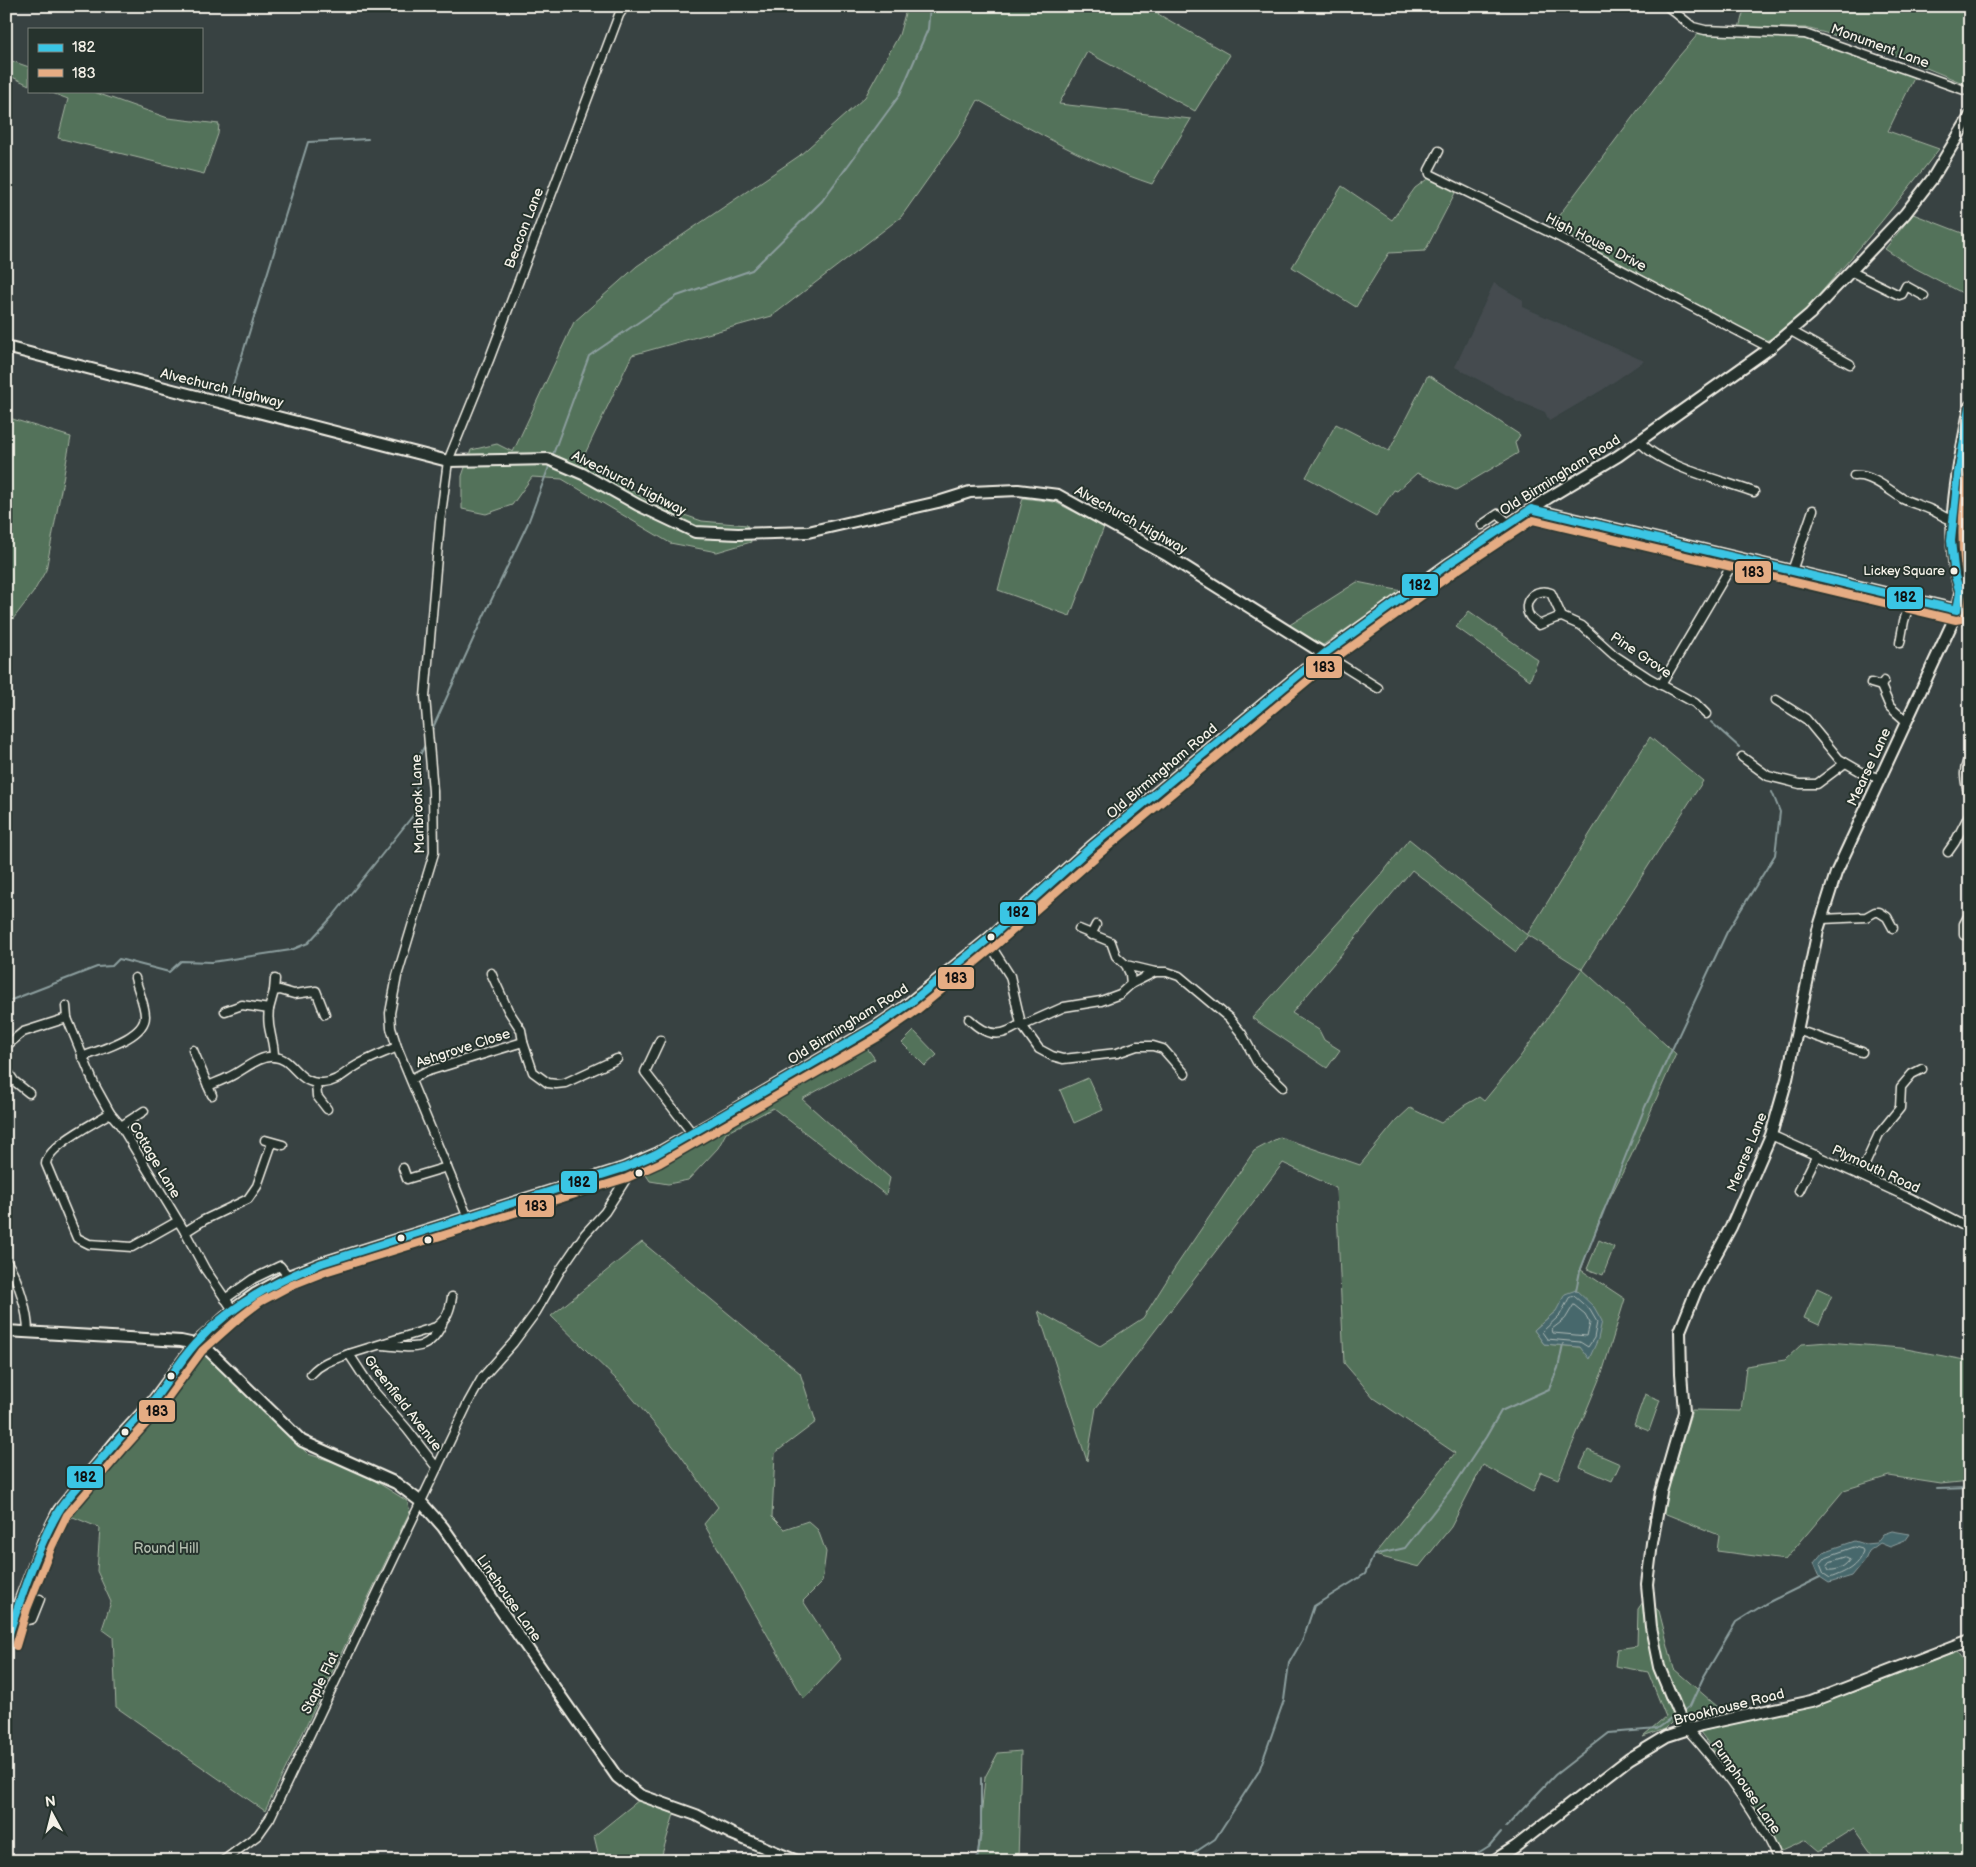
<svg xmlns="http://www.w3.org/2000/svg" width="1976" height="1867" font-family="'Balsamiq Sans',sans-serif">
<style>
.built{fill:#454c50}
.green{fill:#53725a;stroke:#a4b2a1;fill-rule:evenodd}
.water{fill:#46676c;stroke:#8c9e9e}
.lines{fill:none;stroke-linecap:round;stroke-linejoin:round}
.shore{stroke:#aebab6;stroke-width:1}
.stream{stroke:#8c9e9e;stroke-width:2}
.street-casing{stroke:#f4f1e8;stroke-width:11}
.secondary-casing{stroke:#f4f1e8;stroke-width:14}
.street{stroke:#26332d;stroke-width:8}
.secondary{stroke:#26332d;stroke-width:10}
.bus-1-casing{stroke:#26332d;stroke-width:11}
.bus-2-casing{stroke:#26332d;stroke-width:11}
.bus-1{stroke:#3ac5e4;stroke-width:8}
.bus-2{stroke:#e5ac83;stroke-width:8}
.bus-dot{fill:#f4f1e8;stroke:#26332d;stroke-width:2}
.labels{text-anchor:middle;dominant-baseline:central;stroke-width:4;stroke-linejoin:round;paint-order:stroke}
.bus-label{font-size:13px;fill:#f4f1e8;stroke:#26332d;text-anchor:end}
.street-label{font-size:14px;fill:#f4f1e8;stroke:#26332d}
.park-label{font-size:14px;fill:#b4beaf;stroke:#26332d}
.line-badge{stroke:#26332d;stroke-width:2}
.pale-badge-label{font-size:14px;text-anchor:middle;font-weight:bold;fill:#111}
</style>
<rect width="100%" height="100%" fill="#384242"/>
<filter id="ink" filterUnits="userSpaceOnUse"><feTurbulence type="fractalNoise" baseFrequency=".02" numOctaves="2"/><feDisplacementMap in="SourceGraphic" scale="10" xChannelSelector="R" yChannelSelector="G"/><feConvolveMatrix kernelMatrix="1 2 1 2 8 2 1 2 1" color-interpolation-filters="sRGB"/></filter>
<g filter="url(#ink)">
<path class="built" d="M1494 283 1523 300V307L1644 361 1602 390 1549 421 1545 412 1518 401 1455 367Z"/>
<g class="green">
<path d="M907 6H1163L1158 14 1230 55 1195 111 1087 52 1059 104 1191 119 1152 184C1091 164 1034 131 978 100L957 138 901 217 772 316 632 355 582 460 655 505 702 521 747 525 751 542 717 552 670 543 562 479 532 477 512 505 486 514 462 509V476L471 450 497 444 513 452 574 322 637 266 799 156 865 97 899 35Z"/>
<path d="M1745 6H1970V86L1868 44 1806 28H1739Z"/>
<path d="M1699 33 1804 39 1830 46 1915 76 1888 131 1939 149C1902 197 1864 244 1824 289 1807 308 1789 335 1764 341L1551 226 1674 62Z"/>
<path d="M6 59 29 67V85L6 74Z"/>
<path d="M47 91H91L168 118 219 124 218 134 204 174 58 138 68 99Z"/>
<path d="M1430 177 1456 191 1425 251 1389 253 1356 307 1292 267 1342 186 1392 220 1415 188Z"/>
<path d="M1913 214 1970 236V297L1909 265 1885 249Z"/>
<path d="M1428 375 1520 435 1515 443 1518 453 1456 490 1417 473 1397 491 1394 490 1376 516 1306 477 1336 424 1389 451Z"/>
<path d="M6 417 71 437 46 570 33 593 6 628Z"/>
<path d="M1970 428V606C1966 597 1961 587 1959 577 1949 537 1963 469 1970 428Z"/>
<path d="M1023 498 1055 502 1104 527 1070 616 998 590Z"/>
<path d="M1357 582 1402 591 1323 645 1288 626Z"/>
<path d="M1469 611 1538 660 1530 680 1456 627Z"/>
<path d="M1650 737 1703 781 1582 969 1676 1054 1631 1156 1602 1213 1581 1270 1625 1299 1603 1370 1558 1479 1541 1472 1533 1492 1483 1465 1451 1527 1419 1567 1374 1555 1455 1453 1374 1398 1344 1363 1336 1188 1283 1163 1096 1408 1087 1461 1038 1311 1100 1346 1143 1318 1174 1269 1254 1151 1280 1137 1360 1165 1396 1121 1410 1108 1441 1123 1465 1105 1479 1097 1484 1101 1520 1057 1582 969 1528 935 1516 952 1412 870 1292 1013 1319 1030 1324 1040 1340 1050 1327 1068 1252 1018 1381 875 1409 839 1527 935ZM1556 1311 1590 1358 1580 1347 1544 1344 1534 1330Z"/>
<path d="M914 1031 937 1055 925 1066 902 1043Z"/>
<path d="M864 1044 875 1059 802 1099 890 1178 886 1195 773 1108 726 1133 718 1148 688 1180 668 1184 650 1181 644 1172C660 1158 680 1152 697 1141 752 1107 808 1075 864 1044Z"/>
<path d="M1088 1078 1103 1110 1074 1123 1060 1090Z"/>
<path d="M1599 1240 1614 1247 1603 1275 1587 1269Z"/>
<path d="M642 1242 800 1373 816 1422 775 1453 772 1517 784 1529 808 1521 818 1530 826 1552 822 1582 803 1601 841 1659 804 1699 704 1524 718 1507 678 1452 619 1382 551 1316Z"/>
<path d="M1817 1288 1832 1295 1819 1325 1804 1318Z"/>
<path d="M1828 1342 1901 1348 1970 1361V1481L1941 1484 1889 1476 1844 1490 1785 1560 1717 1551 1719 1535 1661 1512 1692 1410 1741 1411 1746 1366 1785 1360 1802 1344Z"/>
<path d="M200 1352 209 1358 308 1454 334 1462 369 1477 407 1501 410 1511 265 1811 116 1707 113 1637 102 1629 111 1602 97 1571 100 1528 73 1517 55 1532 66 1508 86 1483 125 1443Z"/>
<path d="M1645 1394 1660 1400 1649 1431 1634 1425Z"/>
<path d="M1588 1450 1620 1464 1612 1481 1580 1467Z"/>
<path d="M1645 1599 1659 1611 1674 1669 1726 1714 1692 1722 1683 1713 1678 1716 1665 1729 1643 1737 1666 1717 1648 1672 1615 1666 1617 1649 1637 1646 1638 1609Z"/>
<path d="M1957 1652 1965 1663 1970 1664V1859L1877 1861 1854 1829 1819 1851 1806 1840 1779 1852C1755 1810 1729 1770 1700 1732L1758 1717 1801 1709 1856 1691Z"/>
<path d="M1021 1751 1018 1861H977L985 1777 998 1753Z"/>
<path d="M639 1800 674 1814 660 1861H600L594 1836Z"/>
</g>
<g class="water">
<path d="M1576 1290 1594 1307 1602 1321 1598 1339 1589 1359 1580 1347 1544 1344 1534 1330 1556 1311 1565 1294Z"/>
<path d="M1892 1531 1910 1534 1905 1541 1890 1547 1880 1543 1869 1551 1865 1560 1852 1576 1829 1583 1820 1577 1814 1563 1823 1552 1855 1541 1865 1544 1876 1543 1883 1534Z"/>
</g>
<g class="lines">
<g class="shore">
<path d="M1574 1296 1590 1310 1597 1322 1594 1338 1588 1347 1580 1342 1547 1339 1542 1332 1560 1315 1569 1298Z"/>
<path d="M1574 1305 1585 1314 1590 1323 1587 1336 1553 1333 1552 1329 1565 1319Z"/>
<path d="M1855 1547 1862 1549 1863 1551C1857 1568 1845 1572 1830 1578L1824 1574 1820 1564 1826 1557Z"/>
<path d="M1846 1557 1850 1559C1846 1566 1837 1571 1829 1570L1827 1566 1830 1562Z"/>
</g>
<g class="stream">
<path d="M228 401 308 142 368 139"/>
<path d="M552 457 589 356 677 296 752 270 822 201 899 96 928 29 930 6"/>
<path d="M1711 722 1739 747"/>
<path d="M431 732 480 624 528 523 550 464"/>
<path d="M6 1002 97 967 112 966 119 959 169 972 181 961 212 962 291 950 308 943 333 916 415 813 418 759 426 743"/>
<path d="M1576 1291 1580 1271 1645 1107 1727 932 1775 855 1780 812 1772 792"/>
<path d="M1937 1489 1970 1488"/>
<path d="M1683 1711 1690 1706 1703 1678 1736 1622 1765 1604 1820 1577"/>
<path d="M1506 1827 1555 1775 1609 1733 1657 1729 1675 1716"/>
<path d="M977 1861 981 1832V1778"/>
<path d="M1182 1861 1215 1839 1259 1771 1284 1700 1289 1663 1303 1639 1314 1606 1365 1574 1374 1555 1405 1548 1455 1484 1486 1437 1501 1411 1549 1389 1558 1368 1563 1344"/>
<path d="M1465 1861 1489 1846 1501 1832"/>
</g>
<defs>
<g id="street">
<path d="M1667 6 1693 27 1705 30 1805 34 1970 92"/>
<path d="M1439 151 1429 170 1430 174 1559 237 1770 348"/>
<path d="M1852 272 1899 295 1902 294 1906 286 1924 296"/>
<path d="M1791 331 1850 364"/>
<path d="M1639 441C1662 467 1721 480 1754 492"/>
<path d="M1854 476C1871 474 1889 490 1903 499 1911 503 1920 505 1929 509 1938 512 1943 518 1953 520"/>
<path d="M1482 525 1498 514 1508 523"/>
<path d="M1792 571 1813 510"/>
<path d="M1562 617 1551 593C1536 587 1520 601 1530 617 1532 620 1536 622 1539 625L1556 618 1562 617 1582 626 1614 655 1649 678 1695 703 1706 714"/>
<path d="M1900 643 1904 621 1911 599"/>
<path d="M1324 654 1378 688"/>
<path d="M1871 683 1881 686 1884 681"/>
<path d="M1661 685 1736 558"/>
<path d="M1881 686 1890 707 1906 721"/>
<path d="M1776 700 1806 719 1839 759 1865 774 1879 778"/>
<path d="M1970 756C1961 771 1966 784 1970 800"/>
<path d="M1742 757 1768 776 1800 784H1817L1845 763"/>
<path d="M1948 852 1955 842 1970 813"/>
<path d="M1822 919 1866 917 1875 912H1879L1887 917 1893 928"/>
<path d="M1079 929 1111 942 1116 956 1126 965 1130 974 1131 984"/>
<path d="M1091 935 1096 925"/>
<path d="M1964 935V924L1970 913"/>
<path d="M987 940 1010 976 1021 1024 1039 1049 1052 1056 1063 1059 1117 1053 1137 1046H1153L1163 1049 1185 1074"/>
<path d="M1126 965 1155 972"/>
<path d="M491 973 508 1010 521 1030 523 1042"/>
<path d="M274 991 275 979"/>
<path d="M66 1006 67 1018 95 1086 110 1113 121 1126 185 1232 205 1269 233 1310"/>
<path d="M269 1009 274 991 280 990 294 994 316 991 325 1014"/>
<path d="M225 1011 242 1005 269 1009C266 1030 274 1037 274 1057"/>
<path d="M969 1019C979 1029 993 1038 1008 1031 1015 1028 1019 1024 1026 1024L1064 1007 1101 1001 1120 994 1131 984 1155 972H1167L1179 976 1229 1018 1242 1034 1257 1062 1283 1087"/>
<path d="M1797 1030 1862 1052"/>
<path d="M660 1040 645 1072 692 1133"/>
<path d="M6 1046 23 1032 67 1018"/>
<path d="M193 1050 208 1086C215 1083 223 1080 229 1077 243 1071 259 1055 274 1057 294 1058 297 1085 323 1083 337 1082 344 1073 356 1066 369 1058 384 1053 397 1047"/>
<path d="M82 1057C99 1050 145 1038 145 1016 145 1005 138 990 135 978"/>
<path d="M6 1069 14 1081 29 1093"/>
<path d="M411 1079 425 1072 523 1042 533 1072 548 1083 556 1084 565 1083 617 1059"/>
<path d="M316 1083 317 1096 327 1109"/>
<path d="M208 1086 212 1095"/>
<path d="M110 1113C95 1123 47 1146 46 1164L77 1238 89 1244 132 1247 178 1221"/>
<path d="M121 1126 144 1111"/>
<path d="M1771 1135 1912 1199 1970 1229"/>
<path d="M265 1140 283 1145"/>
<path d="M403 1168 407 1179 447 1167"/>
<path d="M1860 1175 1879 1134 1900 1108 1901 1087 1912 1074 1922 1069"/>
<path d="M1799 1191 1817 1155"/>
<path d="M468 1218 397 1047 391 1028 390 1013 397 976 434 853 433 791 425 697 440 522 448 461 489 360 619 15 625 6"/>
<path d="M185 1232 204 1220 248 1199 257 1186 272 1143"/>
<path d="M6 1261C18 1277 28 1312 28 1332"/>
<path d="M225 1299 253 1279 280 1266 288 1276"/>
<path d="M382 1345C412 1348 428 1353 442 1324"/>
<path d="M311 1374C322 1362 334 1359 349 1354"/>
<path d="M437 1468 407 1429 372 1389 349 1354 436 1327C447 1319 450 1310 452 1297"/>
<path d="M14 1618 21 1621 32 1619 40 1599"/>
<path d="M1688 1730C1715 1760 1740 1792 1760 1826 1767 1838 1774 1848 1777 1861"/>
<path d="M223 1861 258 1835 270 1818 468 1403 482 1378 513 1343 536 1312 561 1269 585 1234 605 1212 626 1179 624 1168"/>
</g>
<g id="secondary">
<path d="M6 347 448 461 548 459 583 474 638 505 695 532 738 534 808 532 938 502 970 492 1018 490 1058 495 1168 556 1324 654"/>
<path d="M1970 406C1958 472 1937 552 1970 615"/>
<path d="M1531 509 1957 610"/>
<path d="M6 1331 181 1341 195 1344"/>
<path d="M199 1341 302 1441 396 1483 421 1502 443 1527 617 1777 640 1795 696 1815 732 1834 797 1861"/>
<path d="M6 1643 18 1606 43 1542 59 1510 117 1440 153 1401 195 1344 233 1310 255 1294 288 1276 322 1263 624 1168 656 1154 711 1123 875 1027 903 1008 987 940 1091 847 1324 654 1450 563 1548 498 1618 456 1770 348 1810 314 1905 214 1932 179 1970 116"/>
<path d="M1688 1730 1679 1715 1659 1667 1651 1627 1647 1584 1652 1543 1661 1492 1684 1412 1681 1373 1680 1331 1696 1291 1731 1227 1771 1135 1787 1079 1818 930 1836 873 1955 617 1960 593"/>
<path d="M1493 1861 1515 1847 1629 1759 1667 1736 1701 1725 1812 1701 1970 1640"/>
</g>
</defs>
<use href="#street" class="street-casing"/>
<use href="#secondary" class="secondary-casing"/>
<use href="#street" class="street"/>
<use href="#secondary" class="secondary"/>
<defs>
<path id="bus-1" d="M6 1642C21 1598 35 1552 58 1512 65 1500 76 1490 84 1479 105 1455 125 1431 147 1408 165 1388 177 1364 195 1344 230 1306 274 1281 322 1263L624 1168 656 1154 875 1027 910 1003 987 940 1091 847 1324 654 1450 563 1531 509 1957 610 1960 593 1955 576 1951 541 1958 474 1970 407"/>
<g id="bus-2">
<path d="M1970 465C1962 507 1958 549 1970 591"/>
<path d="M16 1646 27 1609 52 1546 67 1515 125 1447 161 1407 202 1351 239 1318 260 1302 292 1285 325 1272 627 1178 660 1163 880 1036 916 1011 994 947 1098 855 1330 662 1456 571 1533 520 1956 620C1969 619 1968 606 1970 595"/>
</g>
</defs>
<use href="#bus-1" class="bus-1-casing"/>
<use href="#bus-2" class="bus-2-casing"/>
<use href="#bus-1" class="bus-1"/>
<use href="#bus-2" class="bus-2"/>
</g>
</g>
<g class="bus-dot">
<circle cx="1954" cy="571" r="4.5"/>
<circle cx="991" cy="937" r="4.5"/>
<circle cx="639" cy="1173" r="4.5"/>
<circle cx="401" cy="1238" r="4.5"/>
<circle cx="428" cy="1240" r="4.5"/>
<circle cx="171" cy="1376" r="4.5"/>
<circle cx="125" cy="1432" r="4.5"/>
</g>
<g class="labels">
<g class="bus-label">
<text x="1945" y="571">Lickey Square</text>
</g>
<g class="street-label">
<text transform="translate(1880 46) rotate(20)">Monument Lane</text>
<text transform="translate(524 228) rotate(-69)">Beacon Lane</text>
<text transform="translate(1596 242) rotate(27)">High House Drive</text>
<text transform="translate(222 388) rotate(14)">Alvechurch Highway</text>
<text transform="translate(1560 475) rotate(-32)">Old Birmingham Road</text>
<text transform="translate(629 483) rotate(27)">Alvechurch Highway</text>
<text transform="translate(1131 520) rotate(29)">Alvechurch Highway</text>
<text transform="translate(1641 655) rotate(34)">Pine Grove</text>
<text transform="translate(1869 767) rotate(-65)">Mearse Lane</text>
<text transform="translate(1162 771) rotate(-40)">Old Birmingham Road</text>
<text transform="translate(418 804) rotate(-92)">Marlbrook Lane</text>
<text transform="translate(848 1024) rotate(-32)">Old Birmingham Road</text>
<text transform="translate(463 1048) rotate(-18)">Ashgrove Close</text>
<text transform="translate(1747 1152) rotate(-68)">Mearse Lane</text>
<text transform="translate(155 1160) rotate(59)">Cottage Lane</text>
<text transform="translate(1876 1169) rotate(25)">Plymouth Road</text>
<text transform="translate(403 1403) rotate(52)">Greenfield Avenue</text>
<text transform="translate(509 1598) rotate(55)">Linehouse Lane</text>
<text transform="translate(320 1683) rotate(-64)">Staple Flat</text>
<text transform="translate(1729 1707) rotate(-14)">Brookhouse Road</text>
<text transform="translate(1746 1787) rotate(55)">Pumphouse Lane</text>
</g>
<g class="park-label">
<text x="166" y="1548">Round Hill</text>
</g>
</g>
<g class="line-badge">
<rect x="1734" y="560" width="38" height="24" rx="5" fill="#e5ac83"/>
<rect x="1401" y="573" width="38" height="24" rx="5" fill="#3ac5e4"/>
<rect x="1886" y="586" width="38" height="24" rx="5" fill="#3ac5e4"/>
<rect x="1305" y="655" width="38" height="24" rx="5" fill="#e5ac83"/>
<rect x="999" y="901" width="38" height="24" rx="5" fill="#3ac5e4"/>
<rect x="937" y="966" width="38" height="24" rx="5" fill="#e5ac83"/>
<rect x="560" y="1170" width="38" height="24" rx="5" fill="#3ac5e4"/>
<rect x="517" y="1194" width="38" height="24" rx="5" fill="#e5ac83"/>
<rect x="138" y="1399" width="38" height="24" rx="5" fill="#e5ac83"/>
<rect x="66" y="1465" width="38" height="24" rx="5" fill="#3ac5e4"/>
</g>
<g class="pale-badge-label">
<text x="1753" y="577">183</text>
<text x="1420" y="590">182</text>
<text x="1905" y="602">182</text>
<text x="1324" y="672">183</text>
<text x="1018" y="917">182</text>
<text x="956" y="983">183</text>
<text x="579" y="1187">182</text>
<text x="536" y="1211">183</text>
<text x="157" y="1416">183</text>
<text x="85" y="1482">182</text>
</g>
<rect width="1976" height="1867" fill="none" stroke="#26332d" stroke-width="25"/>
<rect x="12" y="12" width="1951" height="1842" fill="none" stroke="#f4f1e8" stroke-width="2" filter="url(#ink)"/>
<rect x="28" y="28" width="175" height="65" fill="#26332d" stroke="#787f78"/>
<rect x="38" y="44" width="25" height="8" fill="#3ac5e4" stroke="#787f78"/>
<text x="72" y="52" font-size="15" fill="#f4f1e8">182</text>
<rect x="38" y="69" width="25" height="8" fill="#e5ac83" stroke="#787f78"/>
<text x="72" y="78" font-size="15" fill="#f4f1e8">183</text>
<g transform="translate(52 1814) rotate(353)" stroke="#26332d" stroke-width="4" paint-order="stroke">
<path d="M0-4L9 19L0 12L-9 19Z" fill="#f4f1e8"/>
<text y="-8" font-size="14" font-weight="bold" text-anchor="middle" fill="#f4f1e8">N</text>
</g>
</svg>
